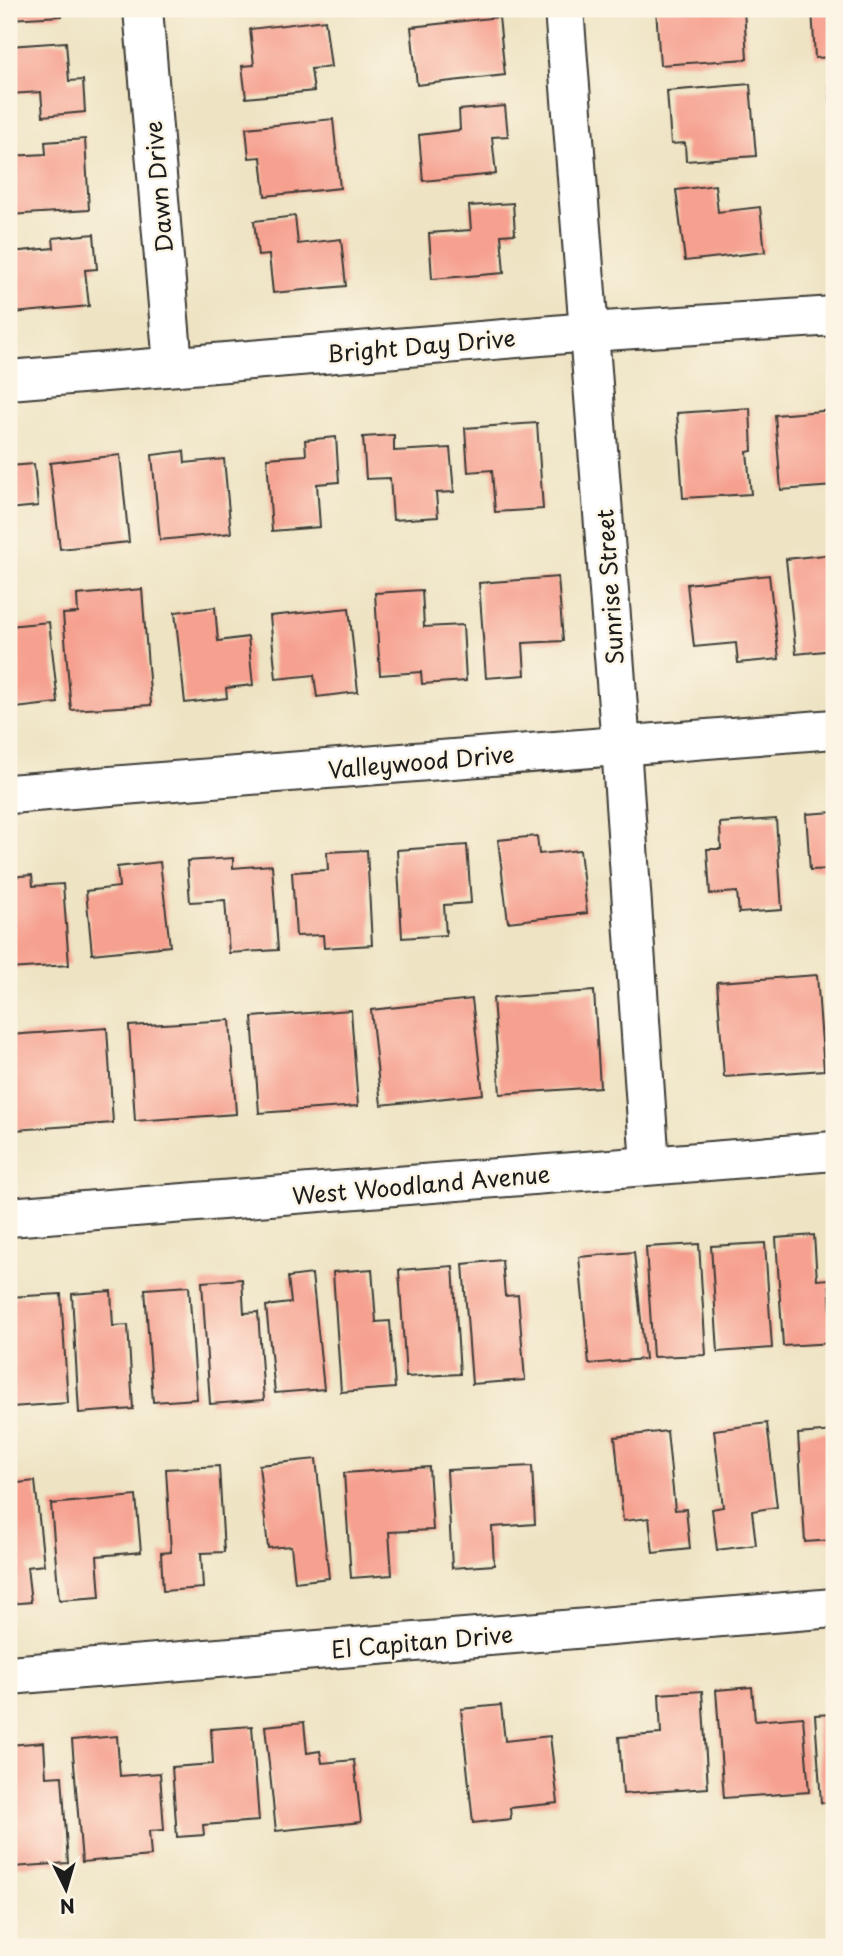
<svg xmlns="http://www.w3.org/2000/svg" width="843" height="1956" font-family="'Playpen Sans',sans-serif">
<style>
.building{fill:#f6a190}
.lines{fill:none;stroke-linecap:round;stroke-linejoin:round}
.minor-casing{stroke:#3c3a35;stroke-width:42}
.minor{stroke:#fff;stroke-width:38}
.labels{text-anchor:middle;dominant-baseline:central;stroke-width:5;stroke-linejoin:round;paint-order:stroke}
.street-label{font-size:23px;fill:#1c1c1c;stroke:#fcf5e5}
</style>
<rect width="100%" height="100%" fill="#fcf5e5"/>
<filter id="ink" filterUnits="userSpaceOnUse"><feTurbulence type="fractalNoise" baseFrequency=".0143" numOctaves="2"/><feDisplacementMap in="SourceGraphic" scale="14" xChannelSelector="R" yChannelSelector="G"/><feConvolveMatrix kernelMatrix="1 2 1 2 8 2 1 2 1" color-interpolation-filters="sRGB"/></filter>
<filter id="wash" filterUnits="userSpaceOnUse"><feTurbulence type="fractalNoise" baseFrequency=".00686" numOctaves="4" result="noise"/><feDisplacementMap in="SourceGraphic" scale="28" xChannelSelector="R" yChannelSelector="G"/><feGaussianBlur stdDeviation="1.57" result="paint"/><feColorMatrix in="noise" values="0 0 0 0 0 0 0 0 0 0 0 0 0 0 0 0 0 1.4 0 .05"/><feComposite in="paint" operator="in"/></filter>
<g filter="url(#wash)">
<rect width="100%" height="100%" fill="#eee3c3"/>
<g id="blocks">
<g class="building">
<path d="M9 9H62V16L9 19Z"/>
<path d="M656 9H744L747 59 660 65Z"/>
<path d="M812 9H834V57L815 58Z"/>
<path d="M499 17 505 75 417 85 411 27Z"/>
<path d="M325 20 331 67 311 69 314 91 246 98 242 66 254 65 250 29Z"/>
<path d="M66 42 69 81 83 80 85 112 43 116 41 92 9 94V46Z"/>
<path d="M834 79V120H832L829 80Z"/>
<path d="M750 84 756 156 686 161 685 143 671 144 667 91Z"/>
<path d="M505 106 508 136 492 137 496 174 423 181 419 135 460 130 459 110Z"/>
<path d="M333 119 340 188 265 196 261 157 249 158 246 128Z"/>
<path d="M85 139 89 210 9 215V156L46 154 45 142Z"/>
<path d="M715 185 718 212 760 207 765 252 685 261 676 190Z"/>
<path d="M513 203 515 234 501 235 504 273 432 279 429 233 471 230 469 206Z"/>
<path d="M295 216 298 244 341 239 346 286 273 293 269 255 258 256 254 221Z"/>
<path d="M94 234 97 269 85 270 89 306 14 313 9 252 54 248 53 238Z"/>
<path d="M750 408 752 451 747 452 751 494 683 498 677 413Z"/>
<path d="M834 410V486L781 490 775 415Z"/>
<path d="M537 423 543 509 495 512 492 470 468 472 465 428Z"/>
<path d="M394 435V451L450 448 454 492 436 493 438 517 393 520 390 478 366 479 363 437Z"/>
<path d="M336 437 339 482 317 484 320 527 272 531 267 458 306 455 305 440Z"/>
<path d="M184 451 185 463 224 459 231 533 160 540 152 455Z"/>
<path d="M120 455 129 542 60 549 50 463Z"/>
<path d="M34 464 38 506 9 509V466Z"/>
<path d="M834 554V620H831L834 650 796 654 786 559Z"/>
<path d="M769 575 779 659 738 663 736 643 694 647 687 584Z"/>
<path d="M558 577 563 641 523 643 525 675 486 678 479 583Z"/>
<path d="M142 589 151 705 71 710 63 614 78 613 77 595Z"/>
<path d="M422 590 424 627 463 625 466 681 422 684 421 672 380 675 375 593Z"/>
<path d="M215 607 218 641 248 637 253 685 226 688 227 698 185 703 175 612Z"/>
<path d="M349 608 358 692 317 697 314 675 276 679 270 616Z"/>
<path d="M49 622 58 703 15 708 17 719 9 720V626Z"/>
<path d="M834 812V869L810 870 806 814Z"/>
<path d="M776 819 782 910 739 913 737 892 710 894 707 849H721L720 823Z"/>
<path d="M537 836 539 854 580 850 587 913 508 922 498 840Z"/>
<path d="M467 845 471 903 444 905 446 935 402 938 397 850Z"/>
<path d="M367 850 372 945 324 948 323 935 296 936 292 872 328 870 327 852Z"/>
<path d="M233 858V868L272 865 278 950 229 953 225 900 190 902 187 861Z"/>
<path d="M160 862 170 946 92 954 86 891 119 887 117 867Z"/>
<path d="M32 875 33 886 63 884 69 965 9 969V877Z"/>
<path d="M817 975 824 1070 724 1077 717 982Z"/>
<path d="M594 991 600 1087 500 1094 493 998Z"/>
<path d="M472 999 483 1094 381 1105 371 1010Z"/>
<path d="M351 1010 358 1106 259 1113 252 1017Z"/>
<path d="M230 1020 236 1114 135 1121 129 1026Z"/>
<path d="M107 1028 113 1123 15 1130 9 1035Z"/>
<path d="M814 1235 817 1280 829 1279 833 1343 783 1346 776 1238Z"/>
<path d="M765 1243 772 1348 718 1352 711 1246Z"/>
<path d="M699 1244 706 1355 653 1357 646 1247Z"/>
<path d="M634 1252 645 1359 589 1364 579 1257Z"/>
<path d="M502 1260 505 1296 518 1295 525 1380 472 1384 463 1264Z"/>
<path d="M453 1266 460 1374 406 1377 399 1270Z"/>
<path d="M372 1269 376 1322 390 1321 395 1388 341 1392 333 1272Z"/>
<path d="M312 1274 324 1389 275 1393 266 1306 291 1303 288 1277Z"/>
<path d="M242 1279 244 1313 258 1312 264 1400 210 1404 202 1282Z"/>
<path d="M189 1286 197 1399 153 1402 145 1289Z"/>
<path d="M111 1291 113 1326 128 1325 133 1409 79 1413 72 1294Z"/>
<path d="M61 1294 68 1403 11 1407 9 1297Z"/>
<path d="M767 1423 777 1507 752 1511 756 1545 717 1550 712 1509 723 1507 714 1430Z"/>
<path d="M667 1431 675 1510 686 1509 690 1549 653 1553 649 1518 623 1521 615 1437Z"/>
<path d="M834 1431V1540L805 1542 798 1434Z"/>
<path d="M316 1459 329 1578 295 1582 291 1546 268 1548 259 1465Z"/>
<path d="M219 1466 224 1552 201 1553 203 1588 163 1591 161 1553 171 1552 166 1469Z"/>
<path d="M532 1466 535 1524 492 1527 494 1565 452 1568 447 1470Z"/>
<path d="M429 1467 433 1530 389 1532 392 1575 351 1578 344 1473Z"/>
<path d="M35 1481 44 1565 27 1567 31 1602 9 1604V1484Z"/>
<path d="M136 1496 141 1552 97 1556 100 1597 59 1600 51 1504Z"/>
<path d="M752 1687 755 1721 803 1717 809 1792 724 1798 716 1690Z"/>
<path d="M702 1691 708 1788 623 1794 619 1737 661 1734 659 1694Z"/>
<path d="M501 1705 505 1741 550 1736 558 1803 510 1808 511 1819 473 1823 461 1709Z"/>
<path d="M834 1714V1802L821 1803 815 1715Z"/>
<path d="M304 1722 307 1753 320 1751 322 1763 354 1760 361 1822 276 1831 265 1726Z"/>
<path d="M252 1726 259 1821 203 1825 204 1835 177 1837 172 1767 213 1764 211 1729Z"/>
<path d="M117 1736 120 1776 160 1773 164 1830 149 1831 151 1856 82 1862 72 1740Z"/>
<path d="M44 1742 46 1777 62 1776 68 1863 13 1867 9 1745Z"/>
</g>
</g>
</g>
<g filter="url(#ink)">
<use href="#blocks" fill-opacity="0" stroke="#3c3a35" stroke-width="2"/>
<g class="lines">
<defs>
<g id="minor">
<path d="M143 9 173 365"/>
<path d="M564 9 621 746 650 1165"/>
<path d="M9 380 589 332 834 316"/>
<path d="M9 794 834 729"/>
<path d="M9 1217 834 1151"/>
<path d="M9 1675 834 1608"/>
</g>
</defs>
<use href="#minor" class="minor-casing"/>
<use href="#minor" class="minor"/>
</g>
</g>
<g class="labels">
<g class="street-label">
<text transform="translate(158 187) rotate(-95)">Dawn Drive</text>
<text transform="translate(421 345) rotate(-5)">Bright Day Drive</text>
<text transform="translate(609 587) rotate(-94)">Sunrise Street</text>
<text transform="translate(421 761) rotate(-5)">Valleywood Drive</text>
<text transform="translate(421 1184) rotate(-5)">West Woodland Avenue</text>
<text transform="translate(422 1641) rotate(-5)">El Capitan Drive</text>
</g>
</g>
<rect width="843" height="1956" fill="none" stroke="#fcf5e5" stroke-width="35"/>
<g transform="translate(66 1889) rotate(175)" stroke="#fcf5e5" stroke-width="5" paint-order="stroke">
<path d="M0-5L12 26L0 18L-12 26Z" fill="#1c1c1c"/>
<text y="-10" font-size="19" font-weight="bold" text-anchor="middle" fill="#1c1c1c">N</text>
</g>
</svg>
